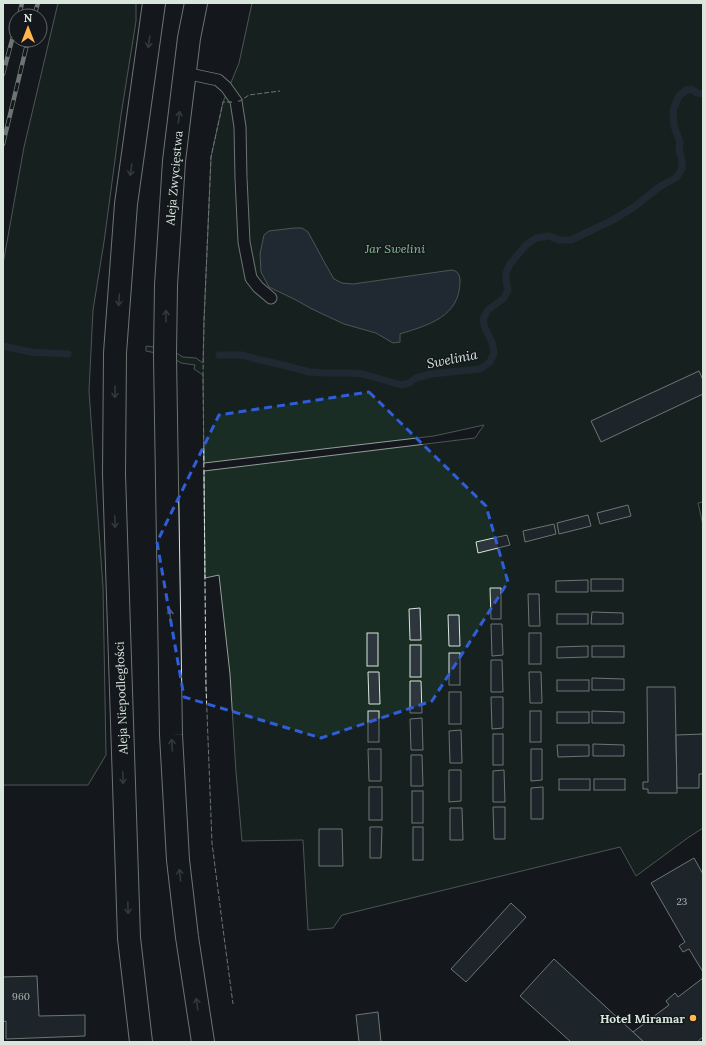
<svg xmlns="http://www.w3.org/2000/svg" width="706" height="1045" font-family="Lora,serif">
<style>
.green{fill:#1a2d24;stroke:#939e99}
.water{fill:#2f3f4d;stroke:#939e99}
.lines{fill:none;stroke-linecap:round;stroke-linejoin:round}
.stream{stroke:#2f3f4d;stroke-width:7}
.building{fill:#2c363c;stroke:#d8e6dc}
.service-casing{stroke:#d8e6dc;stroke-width:13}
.primary-casing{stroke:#d8e6dc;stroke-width:24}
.service{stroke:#14181c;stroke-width:11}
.primary{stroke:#14181c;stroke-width:22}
.rail-casing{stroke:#d8e6dc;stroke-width:4.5}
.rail{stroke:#14181c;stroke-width:3;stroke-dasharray:9;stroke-linecap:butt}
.fence{stroke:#d8e6dc;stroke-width:1;stroke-dasharray:5 2;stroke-linecap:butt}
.oneway{stroke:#59605f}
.marked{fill:none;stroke:#305dd8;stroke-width:3;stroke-dasharray:8 5;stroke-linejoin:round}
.poi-dot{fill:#ffb74d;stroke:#14181c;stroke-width:1.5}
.labels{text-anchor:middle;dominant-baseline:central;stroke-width:3;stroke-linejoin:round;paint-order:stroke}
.number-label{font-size:10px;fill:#adbab4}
.street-label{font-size:12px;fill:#d8e6dc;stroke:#14181c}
.park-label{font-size:12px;font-style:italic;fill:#8ac095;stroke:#14181c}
.poi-label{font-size:12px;font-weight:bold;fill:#d8e6dc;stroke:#14181c;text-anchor:end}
.water-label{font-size:13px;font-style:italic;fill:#d8e6dc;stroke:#14181c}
</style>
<rect width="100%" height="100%" fill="#14181c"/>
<g class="green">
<path d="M58 3H136V21L121 115 104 242 93 310 89 391 103 587 106 755 88 785H3V264L24 147Z"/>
<path d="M252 3H703V502L698 503 703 525V828L689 837 636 876 620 847 342 915 333 928 308 930 303 840 242 841 236 772 230 674 219 575 205 578 204 471 475 438 484 425 434 436 204 463 203 375 194 369 195 365 181 363 170 356 146 351V346L170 349 183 357 196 358 203 363 204 321 211 157 223 102 239 63Z"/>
</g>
<path class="water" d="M294 228H302L308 232 327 267 334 279 342 283 353 284 452 270C458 271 460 275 460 281 460 317 428 325 400 334V342L393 343 376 333 344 324 312 309 296 300 269 287 261 272 260 254 264 235 269 231Z"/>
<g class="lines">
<g class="stream">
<path d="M3 346 31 352 68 354"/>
<path d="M219 355H242L260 360 283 365 309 372 326 373H351L363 374 401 385 409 383 416 378 431 374 480 369 490 362 494 353 492 342 485 328 483 319 488 310 504 298 508 290 506 281V273L510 264 526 245 536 238 549 236 559 240H571L611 221 634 207 659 187 677 177 682 168V160L679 151 680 142 674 126 673 110 679 96 686 90 691 89 697 93 703 94"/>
</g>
</g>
<g class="building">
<path d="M699 371 703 380V394L601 442 591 421Z"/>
<path d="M628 505 631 516 600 524 597 513Z"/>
<path d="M588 515 591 526 559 534 557 523Z"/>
<path d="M554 524 556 534 525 542 523 531Z"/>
<path d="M507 535 510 545 478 553 476 542Z"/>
<rect x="591" y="579" width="32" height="12"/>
<path d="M588 580V592H556V581Z"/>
<path d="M490 588H501V619H491Z"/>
<path d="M528 594H539L540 626H529Z"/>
<path d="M420 608 421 640H410L409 609Z"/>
<path d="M592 612 623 613V624H591Z"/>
<rect x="557" y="614" width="31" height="10"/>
<path d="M448 615H459L460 646H449Z"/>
<path d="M491 624H502L503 655 492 656Z"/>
<rect x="367" y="633" width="11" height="33"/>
<rect x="529" y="633" width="12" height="31"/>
<rect x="410" y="645" width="11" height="32"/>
<path d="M588 646V657L557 658V647Z"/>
<rect x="592" y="646" width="32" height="11"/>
<rect x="449" y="653" width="11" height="32"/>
<path d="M491 660H502L503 692H491Z"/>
<path d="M368 672H379L380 704H369Z"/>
<path d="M529 672H541L542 703H530Z"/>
<path d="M592 678 624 679V690H592Z"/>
<rect x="557" y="680" width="32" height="11"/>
<path d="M410 681H421L422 713H410Z"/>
<path d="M647 687H675L677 793H648V789H643V782H648Z"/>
<rect x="449" y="692" width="12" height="32"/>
<path d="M491 697H503V728L492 729Z"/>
<rect x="368" y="711" width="11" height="31"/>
<rect x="530" y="711" width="11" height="31"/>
<path d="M592 711 624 712V723H592Z"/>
<rect x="557" y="712" width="32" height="11"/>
<path d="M422 718 423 750H411L410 719Z"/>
<path d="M461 730 462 763H450L449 731Z"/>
<rect x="493" y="734" width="10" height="31"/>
<path d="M703 734V774H699V788H677L676 735Z"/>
<path d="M593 744 624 745V756H593Z"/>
<path d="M557 745H589V756L558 757Z"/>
<path d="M368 749H381V781H369Z"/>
<path d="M531 749H542V780L531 781Z"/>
<path d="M411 755H422L423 786H411Z"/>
<path d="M449 770H461V801L449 802Z"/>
<path d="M504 770 505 802H493V771Z"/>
<rect x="559" y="779" width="31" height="11"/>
<rect x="594" y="779" width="31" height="11"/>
<rect x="369" y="787" width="13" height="33"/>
<path d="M543 787V819H531V788Z"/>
<rect x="412" y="791" width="11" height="32"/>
<path d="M493 807H505V839H494Z"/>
<path d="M450 808H462L463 840H450Z"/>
<path d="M370 827H382L381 858H370Z"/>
<rect x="413" y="827" width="10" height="33"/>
<path d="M319 829H342L343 866H319Z"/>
<path d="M694 858 703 874V972L689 949 683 952 679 946 685 942 651 883Z"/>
<path d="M511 903 526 917 466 982 451 969Z"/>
<path d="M554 959 633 1032 644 1042H571L520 996Z"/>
<path d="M37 976 39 1016 85 1015V1036L6 1039V1021L3 1022V977Z"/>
<path d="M703 978V1037L697 1042H644L633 1032 669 1005 666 1001 675 993 678 997Z"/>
<path d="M378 1012 381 1042H359L356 1015Z"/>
</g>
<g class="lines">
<defs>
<path id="service" d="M185 73 218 80 226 87 236 101 240 127 241 178 244 242 251 278 258 287 271 298"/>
<g id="primary">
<path d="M196 3 189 38 174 161 166 285 165 355 171 735 178 860 187 937 203 1042"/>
<path d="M141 1042 129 938 114 474 115 353 126 204 154 3"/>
</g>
</defs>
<use href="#service" class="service-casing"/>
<use href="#primary" class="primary-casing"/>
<use href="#service" class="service"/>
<use href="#primary" class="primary"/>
<defs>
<g id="rail">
<path d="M19 16 22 3"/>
<path d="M34 16 38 3"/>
<path d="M3 74 16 25"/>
<path d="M3 144 28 40"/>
</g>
</defs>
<use href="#rail" class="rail-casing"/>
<use href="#rail" class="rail"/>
<g class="fence">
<path d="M238 101H240L249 95 280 91"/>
<path d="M232 102H223L211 157 204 321 203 375 206 687 212 843 223 929 233 1004"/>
</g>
</g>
<defs><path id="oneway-shaft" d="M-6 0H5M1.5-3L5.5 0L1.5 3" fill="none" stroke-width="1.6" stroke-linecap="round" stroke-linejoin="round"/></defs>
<g class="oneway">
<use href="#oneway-shaft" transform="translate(149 42) rotate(98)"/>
<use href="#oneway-shaft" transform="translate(179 117) rotate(-83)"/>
<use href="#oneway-shaft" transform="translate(131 170) rotate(98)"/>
<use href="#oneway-shaft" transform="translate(119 300) rotate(94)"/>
<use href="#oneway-shaft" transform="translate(166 316) rotate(-89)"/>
<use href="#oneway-shaft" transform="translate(115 392) rotate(91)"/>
<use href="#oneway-shaft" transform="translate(115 522) rotate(88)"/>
<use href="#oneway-shaft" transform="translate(170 615) rotate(-91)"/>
<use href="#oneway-shaft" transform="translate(172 745) rotate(-93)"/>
<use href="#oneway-shaft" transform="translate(123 778) rotate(88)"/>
<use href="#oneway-shaft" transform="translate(180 875) rotate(-96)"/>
<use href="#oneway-shaft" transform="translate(128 908) rotate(88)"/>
<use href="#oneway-shaft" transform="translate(197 1004) rotate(-98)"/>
</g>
<path d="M0 0H706V1045H0ZM369 392 486 506 508 582 432 701 321 738 184 697 157 542 219 415Z" fill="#14181c" fill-opacity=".55" fill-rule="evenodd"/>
<path class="marked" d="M369 392 486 506 508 582 432 701 321 738 184 697 157 542 219 415Z"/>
<circle class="poi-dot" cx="693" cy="1018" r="4"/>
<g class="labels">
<g class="number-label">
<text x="682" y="901">23</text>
<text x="21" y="996">960</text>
</g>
<g class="street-label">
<text transform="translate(174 178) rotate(-85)">Aleja Zwycięstwa</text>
<text transform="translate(121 698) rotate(-92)">Aleja Niepodległości</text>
</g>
<g class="park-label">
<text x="395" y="248">Jar Swelini</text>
</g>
<g class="poi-label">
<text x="685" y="1018">Hotel Miramar</text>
</g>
<g class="water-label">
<text transform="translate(452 359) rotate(-11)">Swelinia</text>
</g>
</g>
<rect width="706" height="1045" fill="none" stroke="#d8e6dc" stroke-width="8"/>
<g transform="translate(28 28)"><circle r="19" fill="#14181c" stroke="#626a69"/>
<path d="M0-3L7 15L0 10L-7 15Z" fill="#ffb74d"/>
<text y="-6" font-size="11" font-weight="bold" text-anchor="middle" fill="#d8e6dc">N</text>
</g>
</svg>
